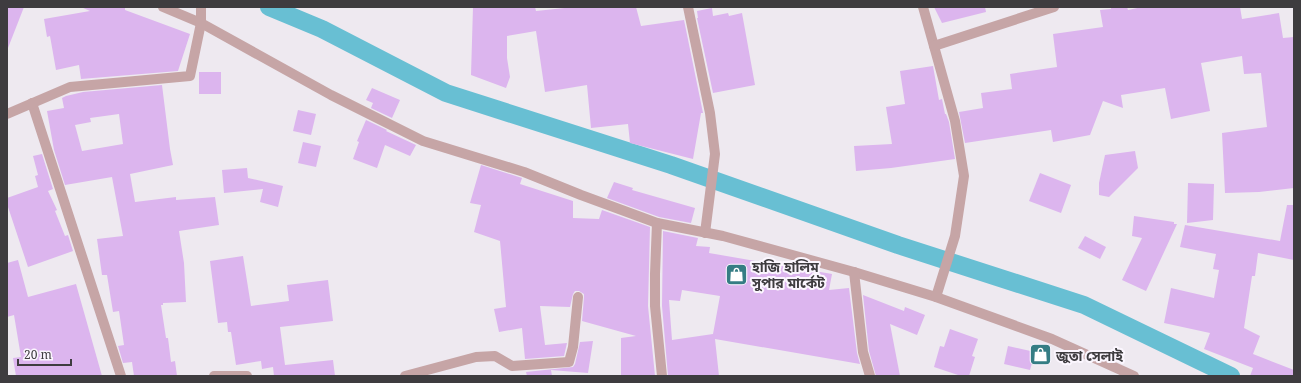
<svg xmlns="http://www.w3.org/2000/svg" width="1301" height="383" font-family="'Noto Serif','Noto Sans Bengali',serif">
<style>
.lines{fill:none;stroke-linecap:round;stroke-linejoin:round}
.canal{stroke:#68bfd3;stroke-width:18}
.building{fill:#dcb5ee;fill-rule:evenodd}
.minor{stroke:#c6a5a6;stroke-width:10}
.labels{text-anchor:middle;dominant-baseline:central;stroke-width:4;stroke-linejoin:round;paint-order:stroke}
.poi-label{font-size:14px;font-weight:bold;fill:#3e3c3f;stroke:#fbf6fe;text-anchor:start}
</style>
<rect width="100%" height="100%" fill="#eee9f0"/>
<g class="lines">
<path class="canal" d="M269 7 322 29 446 93 671 165 898 245 1084 305 1231 376"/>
</g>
<g class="building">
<path d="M7 7H24L8 48 7 47Z"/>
<path d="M81 7H125V10L190 34 178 71 81 79 79 65 56 70 50 36 47 37 44 19 90 11Z"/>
<path d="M473 7H535L536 11 574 7H636L641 26 684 20 703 113H701L693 159 630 143 628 124 591 128 587 85 545 92 536 31 507 36V58L510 77 506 88 471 75Z"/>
<path d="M934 7H985L986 12 942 23Z"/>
<path d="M1111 7H1127L1128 10 1142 7H1240L1242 19 1279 13 1283 38 1294 37V188L1259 192 1225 193 1222 133 1267 127 1261 73 1244 74 1242 56 1201 63 1210 111 1171 119 1165 88 1121 95 1123 108 1103 101 1090 135 1053 142 1051 130 965 143 959 112 983 108 981 93 1012 89 1010 74 1057 67 1053 34 1103 27 1100 10 1111 9Z"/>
<path d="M712 8 713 16 728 13 729 16 742 13 755 85 713 93 697 18H698L697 11Z"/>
<path d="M933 66 939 100 942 99 945 114H946L949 122 955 159 891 168 856 171 854 146 892 144 886 107 905 104 900 71Z"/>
<rect x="199" y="72" width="22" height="22"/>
<path d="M162 85 170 149 173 165 130 174 135 202 176 197V200L215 197 219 225 179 231 184 263 186 302 163 303V305H161L166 338H168L171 362 175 361 177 376H134L132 362 123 363 118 346 124 345 119 311 113 312 107 275H102L97 239 123 236 112 177 65 185 54 150 47 111 64 108 62 98 66 96 83 92ZM119 114 123 144 82 151 75 125 91 122 90 118Z"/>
<path d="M372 88 400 100 392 118 371 108 373 103 366 100Z"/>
<path d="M298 110 316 114 311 135 293 131Z"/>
<path d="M366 120 387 130 386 131 416 145 410 156 385 145 377 168 353 159 359 142 357 141Z"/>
<path d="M303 142 321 146 316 167 298 163Z"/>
<path d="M1135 151 1138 168 1109 197 1099 195V183L1105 155Z"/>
<path d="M42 154 53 189 48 191 57 210 55 211 65 236 68 235 73 251 28 267 7 204V198L38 187 35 176 38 175 33 156Z"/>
<path d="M481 165 522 178 520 184 573 201V218L599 219 602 210 650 227 648 306 655 376H621V338L636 336 582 321 584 297V294L579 291H575L573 294 570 307 540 306 545 345 567 343 564 356 525 359 522 328 499 332 494 309 506 307 500 241 474 232 481 205 470 203Z"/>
<path d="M247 168 248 178 283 186 278 207 260 202 263 189 224 193 222 170Z"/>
<path d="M1040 173 1071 185 1061 213 1029 201Z"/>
<path d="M614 182 633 188 632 190 695 208 691 223 659 217 607 198Z"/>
<path d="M1188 183 1214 184 1213 220 1187 223Z"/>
<path d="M1287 205H1294V260L1258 253 1255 276H1252L1244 328 1260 336 1253 354 1294 370V376H1250L1253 368 1204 349 1210 333 1164 323 1171 288 1214 298 1219 270 1213 269 1216 254 1180 247 1185 225 1280 241Z"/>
<path d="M1134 216 1174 222V224H1177L1146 291 1122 280 1142 238 1132 236Z"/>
<path d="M663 231 698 238 696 246 710 247 709 253 832 274 829 290 849 288 857 353 860 364 715 339 719 376H668L662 306ZM682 290 720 296 713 334 672 340 669 300 680 301Z"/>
<path d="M1085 236 1106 247 1100 259 1078 248Z"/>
<path d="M243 256 251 306 289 301 287 285 328 280 333 321 280 327 285 365 333 360 335 376H274L273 367 262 369 261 361 236 365 231 332H228L227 322 218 323 210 261Z"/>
<path d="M18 260 28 297 76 284 102 376H16L13 358 21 357 14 315 7 317V263Z"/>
<path d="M863 295 904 311 905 307 925 315 917 335 890 324 900 376H876L869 351Z"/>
<path d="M950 329 978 339 972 356 975 357 969 376H961L934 367 940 346 944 347Z"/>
<path d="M593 341 588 373 551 370 552 376H527L526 372 573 367 575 364 580 342Z"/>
<path d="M1008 346 1035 352 1030 370 1004 364Z"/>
</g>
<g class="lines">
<g class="minor">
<path d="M163 7 201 23 331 95 423 141 524 172 581 195 657 223 723 236 854 272 936 297 1052 339 1134 376"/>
<path d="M688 7 710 113 715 154 705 233"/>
<path d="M923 7 955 121 964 176 955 236 936 297"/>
<path d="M934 46 1054 7"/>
<path d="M32 103 121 376"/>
<path d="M7 114 70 87 190 76 201 23V7"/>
<path d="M657 223 655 274V306L662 376"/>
<path d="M854 272 863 352 870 376"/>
<path d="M214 376H247"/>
<path d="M405 376 476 357 495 356 512 366 569 362 573 347 578 297"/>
</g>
</g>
<defs>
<symbol id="shop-square" viewBox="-11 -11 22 22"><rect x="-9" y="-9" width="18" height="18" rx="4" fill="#357d84" stroke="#fbf6fe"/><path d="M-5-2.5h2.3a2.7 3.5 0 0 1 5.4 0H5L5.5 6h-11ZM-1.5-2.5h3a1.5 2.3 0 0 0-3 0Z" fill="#fff"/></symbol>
</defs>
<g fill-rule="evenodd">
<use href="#shop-square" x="724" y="262" width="25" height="25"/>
<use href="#shop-square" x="1028" y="342" width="25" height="25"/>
</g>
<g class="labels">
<g class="poi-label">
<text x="752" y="266">হাজি হালিম<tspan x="752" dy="16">সুপার মার্কেট</tspan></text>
<text x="1056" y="355">জুতা সেলাই</text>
</g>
</g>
<rect width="1301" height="383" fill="none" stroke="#3e3c3f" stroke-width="16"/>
<path d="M18 359v6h53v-6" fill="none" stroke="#3e3c3f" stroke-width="2"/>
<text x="24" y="359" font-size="12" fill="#3e3c3f" stroke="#fbf6fe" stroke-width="3" paint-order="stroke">20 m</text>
</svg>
